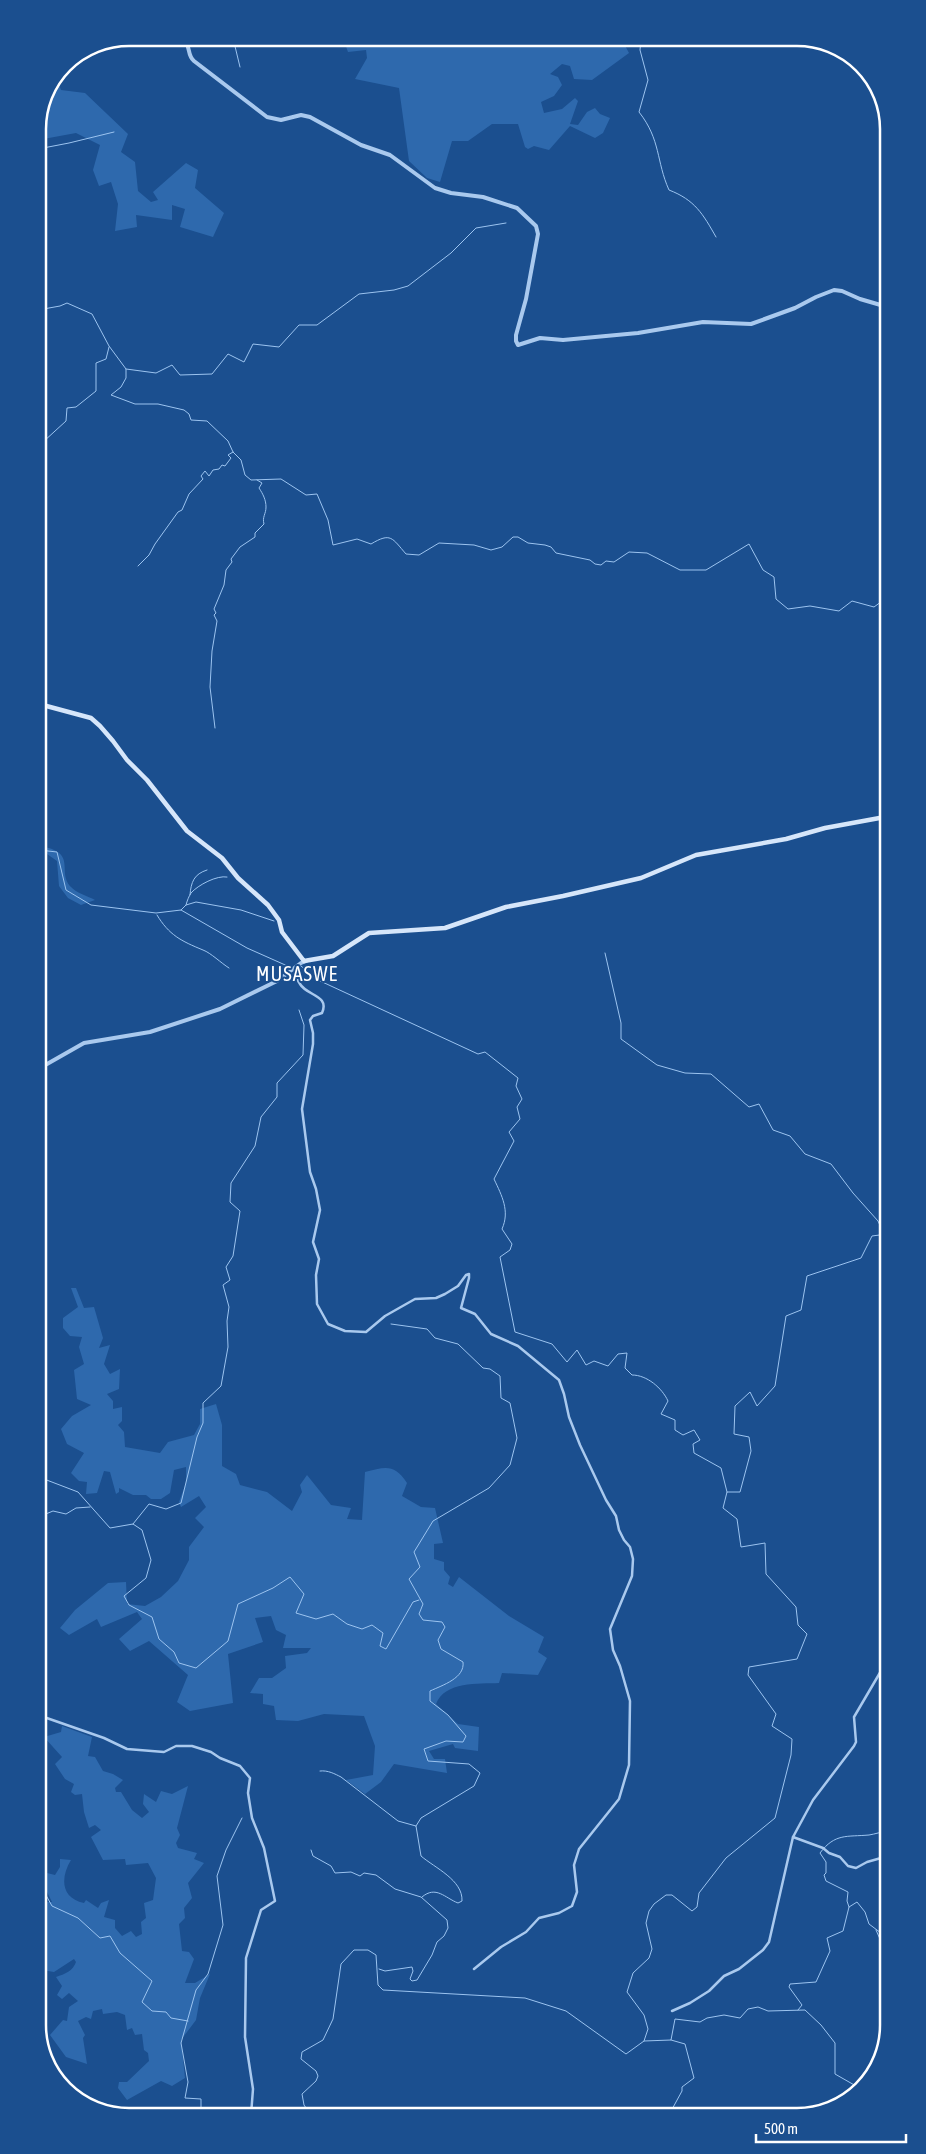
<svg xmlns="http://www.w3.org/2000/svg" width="926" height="2154" font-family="'Asap Condensed',sans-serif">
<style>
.green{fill:#2e69ad}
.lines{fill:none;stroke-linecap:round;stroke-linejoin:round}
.stream{stroke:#9cc4f0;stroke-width:1}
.minor{stroke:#a9c9ee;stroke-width:2.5}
.tertiary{stroke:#a9c9ee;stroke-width:4}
.secondary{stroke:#d6e6fa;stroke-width:4.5}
.labels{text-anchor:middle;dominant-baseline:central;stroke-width:4;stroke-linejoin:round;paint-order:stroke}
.quarter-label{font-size:20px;letter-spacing:1px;fill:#fff;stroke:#1b4f8f}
.rim{fill:none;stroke:#fff;stroke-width:2.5}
</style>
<rect width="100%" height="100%" fill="#1b4f8f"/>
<g class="green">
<path d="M343 38H621L629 53 592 80 574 79 570 66 562 64 550 74 558 77 562 85 554 96 541 102 544 113 562 109 575 98 578 101 570 124 578 125 587 112 595 108 600 114 610 118 603 133 595 138 570 126 549 150 534 146 528 149 525 147 518 124H492L468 141H452L440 182 427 178 409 161 399 88 355 79 367 58 366 50 348 52Z"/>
<path d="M57 80 61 90 85 93 128 134 121 152 135 162 138 191 151 202 158 200 153 192 186 163 198 170 195 188 224 213 213 237 180 227 185 209 172 205V220L136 215 137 227 115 231 118 204 111 182 99 186 93 170 100 145 76 133 38 140V124Z"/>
<path d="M39 846C79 852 56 871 71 887 76 893 88 896 95 900L81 905 68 898 59 886 57 861 47 854 40 855Z"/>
<path d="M71 1288H76L84 1308 94 1307 103 1338 99 1348 110 1345 104 1364 110 1374 120 1369 119 1389 107 1394 113 1401V1409L122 1407V1421L118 1425 124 1432 125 1447 160 1453 168 1442 194 1435 200 1424V1409L216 1404 222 1425V1466L236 1474 240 1485 267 1492 292 1511 302 1492 300 1485 307 1475 331 1505 351 1508 347 1519 362 1520 365 1472C385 1467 394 1463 407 1483L402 1496 421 1507 435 1508 443 1543 434 1544V1559L444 1562V1570L450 1577 448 1584 453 1587 459 1577 509 1616 544 1637 538 1652 547 1658 538 1675 502 1673 499 1683C478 1684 445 1681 436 1704L458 1724 479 1727 478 1751 455 1748 453 1744 429 1751 434 1759H445L447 1773 394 1764 381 1782 365 1794 346 1780 373 1775 375 1746 364 1716 324 1714 298 1721 276 1720 274 1706 263 1704V1694L250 1693 259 1678H272L286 1668 285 1656 307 1653 311 1648H283L286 1635 276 1630 271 1616 255 1618 263 1642 228 1654 233 1703 190 1711 177 1702 188 1675 149 1641 130 1651 119 1639 142 1619 137 1612 101 1627 97 1619 69 1635 60 1628 75 1610 108 1583 126 1582 127 1604 145 1606 161 1597 178 1581 189 1560V1547L204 1527 195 1518 206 1507 199 1496 181 1507 179 1502 186 1483V1467L174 1470 170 1493 161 1499H151L146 1495H133L119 1488V1492L116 1494 110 1472 104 1471 97 1493 86 1494 87 1482 79 1481 71 1473 84 1453 67 1444 61 1429 72 1416 91 1405 77 1399 74 1370 84 1364 79 1347 82 1337 70 1336 63 1328V1318L78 1307Z"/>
<path d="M62 1726 92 1737 88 1756 95 1757 103 1771 113 1774 123 1780 115 1788 116 1792H121L132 1810 142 1818 149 1812 143 1804 144 1794 156 1802 161 1791 172 1794 188 1786 177 1828 180 1835 176 1843 178 1848 197 1853 194 1859 204 1863 188 1883 192 1898 184 1908 185 1918 179 1924 182 1951 189 1952 194 1959 185 1983H195L210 1974 200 1998 196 2020 181 2040 185 2078 172 2086 161 2081 127 2100 118 2088 119 2082H127L149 2061 148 2053 144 2050 142 2034 135 2035 132 2028 127 2030 125 2015 117 2012 103 2014 102 2009 93 2011 91 2019 86 2017 78 2021 85 2035 83 2038 87 2064 66 2057 50 2035 63 2020 67 2021 69 2007 78 2001 69 1993 62 1999 57 1995 62 1986 56 1977C65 1974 73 1971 76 1962L74 1959 54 1972 42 1970V1902H52L44 1886 43 1872 55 1875 60 1867V1859L71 1860C60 1878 61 1898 84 1903L86 1900 98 1908 101 1903 109 1900 104 1917 115 1920V1928L122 1936 131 1931 136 1937 142 1934 141 1922 146 1918 144 1903 153 1900 156 1878 148 1863 126 1865 125 1859 103 1860 91 1837 101 1830 95 1825 89 1828 84 1812 82 1794 75 1795 71 1792 74 1784 65 1779 55 1764 62 1757 44 1737 61 1732Z"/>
</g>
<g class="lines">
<g class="stream">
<path d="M233 38 240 67"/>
<path d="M641 38 640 50 648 80 639 112C661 140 656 161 669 190 695 200 703 214 716 237"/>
<path d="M38 149 69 143 114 132"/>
<path d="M38 310 60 306 67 303 92 314 109 346 126 369V378L121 387 111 395 135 404H158L184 410 189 414 191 420 207 421 228 441 233 452 241 460 245 475 251 480 281 479 306 495 317 494 328 520 333 545 357 539 371 544C391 532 392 538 406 554L419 555 439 543 474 545 491 550 502 547 513 537H518L528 543 545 545 551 547 556 553 590 560 595 564 601 565 606 561 614 562 629 552 647 553 680 570H706L749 544 763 570 774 577 776 599 788 609 810 606 839 611 852 601 874 607 885 599"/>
<path d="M126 369 156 373 172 365 180 375 212 374 228 354 244 362 253 344 279 347 299 325H317L359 294 394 290 408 286 451 253 476 228 506 223"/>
<path d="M38 442H43L66 421 67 408 76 407 96 391V363L106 359 109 347"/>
<path d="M138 566 149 555 155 544 178 512 182 510 189 494 203 479 201 476 205 471 209 476 213 470 219 469 222 465 225 466 231 458 228 455 233 452"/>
<path d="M215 728 210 687 212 651 217 621 214 615 216 613 214 609 224 585 226 570 232 562 231 559 240 547 255 537V533L264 524C262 517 266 514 266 507 266 500 263 494 259 488L262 483 257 480"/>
<path d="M39 850 57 852 66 890 91 905 156 913 181 910 247 948 292 968"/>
<path d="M190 895C191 882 194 874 207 870"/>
<path d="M186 905C187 901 189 896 191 893 198 885 217 875 227 877"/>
<path d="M181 910 186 905 196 902 241 910 274 921"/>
<path d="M157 915C169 935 181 941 203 950 211 953 221 963 229 968"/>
<path d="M605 953 621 1023V1039L657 1065 685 1073 711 1074 749 1107 759 1104 773 1130 790 1136 805 1154 831 1164 853 1193 878 1221 884 1234"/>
<path d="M298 967 301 966 318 980 478 1054 485 1052 518 1078 516 1086 522 1099 517 1107 520 1119 509 1132 514 1141 494 1179C502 1196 510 1211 502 1229L512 1244 510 1250 500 1257 515 1332 552 1344 567 1362 577 1350 586 1365 594 1361 608 1366 618 1354 627 1353 625 1368 632 1375C647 1375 662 1388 668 1401L661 1414 675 1420V1430L683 1435 694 1430 700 1440 693 1444 694 1453 721 1468 727 1492"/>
<path d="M391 1324 427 1329 435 1338 458 1344 483 1368 490 1369 500 1376 501 1398 510 1403 517 1438 510 1465 489 1488 433 1521 414 1552 420 1567 409 1579 423 1604 419 1614 423 1620 442 1622 445 1627 438 1640 441 1649 463 1662C465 1678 443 1685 430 1691V1701L448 1715 466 1736 463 1742 446 1741 424 1749 428 1761 469 1764 480 1773 474 1786 421 1818 416 1826"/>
<path d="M41 1476 44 1479 78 1492 110 1528 133 1524 142 1530 151 1560 146 1578 124 1596 129 1605 152 1617 159 1639 174 1652 179 1663 196 1668 228 1641 238 1604 273 1588 290 1577 304 1594 296 1613 316 1619 333 1614 347 1624 362 1629 372 1625 383 1633 380 1646 386 1649 413 1602 419 1600"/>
<path d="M41 1516 53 1511 66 1514 76 1508 90 1507"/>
<path d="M133 1524 149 1504 166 1509 181 1503 197 1437 203 1423V1403L221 1386 228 1347 227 1321 229 1307 223 1285 230 1280 226 1267 233 1256 240 1211 230 1202 231 1183 255 1146 261 1117 277 1097V1083L303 1055 304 1025 299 1010"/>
<path d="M320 1771C328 1770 335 1774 341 1777L398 1821 416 1826 421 1856C435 1868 463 1880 462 1901L458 1903C445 1898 436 1885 422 1897"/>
<path d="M311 1850 313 1856 331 1866 335 1873 351 1872 360 1876 364 1873 376 1875 395 1889 421 1897 447 1920 448 1928 444 1936 437 1942 432 1955 417 1980 412 1981 410 1979 413 1971 412 1967 385 1971 379 1969"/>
<path d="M42 1888 52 1906 78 1918 100 1938 110 1936 120 1953 152 1981 142 2002 152 2011 166 2012 171 2018 188 2021"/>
<path d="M849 1907 847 1901 848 1892 826 1881 824 1875 826 1873V1862L820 1853C835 1833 847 1837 869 1835 875 1834 882 1832 888 1830"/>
<path d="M876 1930 888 1957"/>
<path d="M798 2010 802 2005 789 1987 790 1984 816 1982 830 1951 827 1938 843 1931 849 1907 857 1902 865 1912 869 1924 885 1936H888"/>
<path d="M644 2041 648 2029 644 2015 627 1992 633 1973 649 1958 652 1949 646 1923 649 1911 654 1904 666 1895H672L692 1911 697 1907 699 1893 726 1858 775 1818 791 1755 792 1739 772 1726 776 1714 748 1675 749 1667 797 1659 807 1634 798 1625 796 1607 766 1574 765 1543 741 1547 737 1519 723 1508 727 1492H740L751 1451 749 1437 734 1434 735 1406 750 1392 757 1406 775 1386 786 1316 801 1310 807 1276 861 1258 872 1236 887 1234"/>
<path d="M670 2113 682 2091V2087L694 2078 685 2044 671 2040"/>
<path d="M311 2115 304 2105 302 2094 316 2081 318 2076 316 2071 301 2059 302 2052 323 2040 333 2019 341 1964 354 1950H368L376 1955 378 1985 383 1990 525 1998 566 2011 626 2054 644 2041 671 2040 675 2019 700 2022 707 2018 724 2015 740 2018 748 2009 758 2007 768 2011 805 2010 821 2025 835 2043V2074L856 2086"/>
<path d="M201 2116V2099L185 2098 188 2082 181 2043 196 1990 208 1974 223 1925 217 1876 226 1850 242 1818"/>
</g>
<g class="minor">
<path d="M293 969C298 974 296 979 300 984 307 996 330 995 322 1013L313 1016 310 1020 313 1033V1044L302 1109 310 1172 316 1189 320 1210 313 1242 319 1259 316 1275 317 1304 328 1324 345 1331 366 1332 385 1316 415 1299 436 1298 445 1294 458 1286 466 1275 469 1274V1278L461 1308 475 1314 491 1334 518 1346 559 1380 564 1394 569 1417 580 1445 606 1500 616 1516 619 1530 624 1540 630 1547 633 1559 632 1576 610 1629 613 1650 620 1666 630 1701 629 1765 619 1799 579 1849 574 1865 577 1892 572 1906 559 1913 539 1918 526 1932 501 1947 474 1969"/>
<path d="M41 1716 104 1738 127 1749 164 1752 176 1746H192L211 1752 220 1758 240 1766 250 1778 248 1793 252 1818 264 1848 275 1901 261 1910 246 1958 245 2037 253 2089 251 2115"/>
<path d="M793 1837 823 1848 829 1853 840 1857 848 1866 856 1868 867 1862 888 1856"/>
<path d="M672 2011 690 2003 709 1991 724 1976 739 1969 763 1950 769 1942 793 1837 813 1800 854 1746 856 1742 854 1717 888 1659"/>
</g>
<g class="tertiary">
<path d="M182 38C192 46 186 54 194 61L267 117 281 120 301 115 310 117 361 145 390 155 435 188 451 193 483 197 517 208 536 226 538 234 526 299 516 335V341L518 345 540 338 563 340 638 333 703 322 751 324 795 308 816 297 834 290 842 291 860 299 884 306"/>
<path d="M40 1068 84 1043 150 1032 220 1009 277 981 301 963 306 961"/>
</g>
<path class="secondary" d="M39 704 91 718 100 726 113 741 127 760 147 780 187 831 222 858 238 878 268 905 279 920 282 932 304 961 333 956 369 933 445 928 506 907 563 896 641 878 696 855 786 839 825 828 885 817"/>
</g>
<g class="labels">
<g class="quarter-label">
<text x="297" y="973">MUSASWE</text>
</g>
</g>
<path d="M0 0H926V2154H0ZM129 46H797A83 83 0 0 1 880 129V2025A83 83 0 0 1 797 2108H129A83 83 0 0 1 46 2025V129A83 83 0 0 1 129 46Z" fill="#1b4f8f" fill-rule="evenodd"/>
<path class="rim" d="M129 46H797A83 83 0 0 1 880 129V2025A83 83 0 0 1 797 2108H129A83 83 0 0 1 46 2025V129A83 83 0 0 1 129 46Z"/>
<path d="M756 2134v8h150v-8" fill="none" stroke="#ffffff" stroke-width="2.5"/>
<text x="764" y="2134" font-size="15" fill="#ffffff" stroke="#1b4f8f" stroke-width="4" paint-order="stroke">500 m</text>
</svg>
